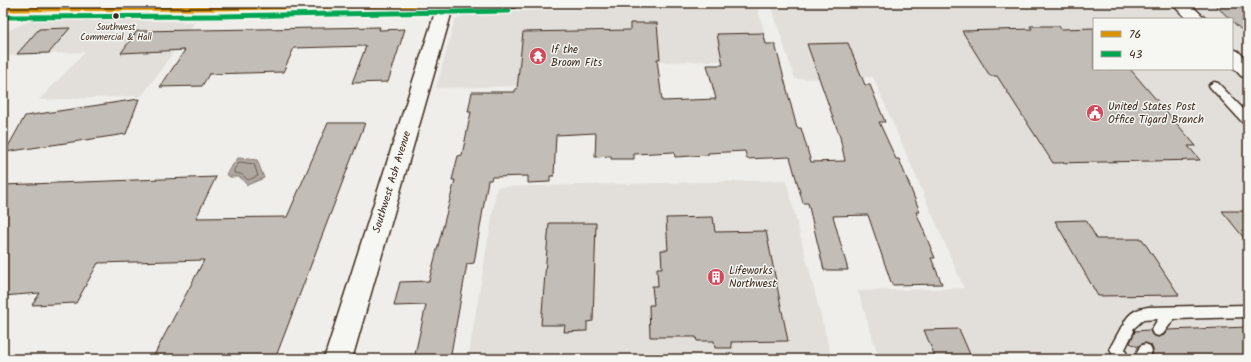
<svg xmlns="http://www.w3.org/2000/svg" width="1251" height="362" font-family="Kalam,sans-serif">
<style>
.built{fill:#e2dfdb;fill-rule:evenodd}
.water{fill:#afa8a1;stroke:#81766d}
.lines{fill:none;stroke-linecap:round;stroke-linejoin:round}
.shore{stroke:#695c52;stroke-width:1}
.building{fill:#c2bdb7;stroke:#3b2a1e}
.service-casing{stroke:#3b2a1e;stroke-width:3}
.minor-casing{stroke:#3b2a1e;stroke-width:3}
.tertiary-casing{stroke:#3b2a1e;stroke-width:3}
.service{fill:#f6f6f2;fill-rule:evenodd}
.minor{fill:#f6f6f2;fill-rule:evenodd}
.tertiary{fill:#f6f6f2;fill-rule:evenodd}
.bus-1-casing{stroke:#f6f6f2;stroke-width:8}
.bus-2-casing{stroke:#f6f6f2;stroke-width:8}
.bus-1{stroke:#db9304;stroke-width:5}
.bus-2{stroke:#00a651;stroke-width:5}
.bus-dot{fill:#3b2a1e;stroke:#f6f6f2;stroke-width:1.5}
.labels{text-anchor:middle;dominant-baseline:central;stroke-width:3;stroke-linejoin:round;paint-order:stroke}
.far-bus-label{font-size:9px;fill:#3b2a1e;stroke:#f6f6f2}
.poi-label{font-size:11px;fill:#3b2a1e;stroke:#f6f6f2;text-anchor:start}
.street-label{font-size:11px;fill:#3b2a1e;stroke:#f6f6f2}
</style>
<rect width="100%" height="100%" fill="#efeeea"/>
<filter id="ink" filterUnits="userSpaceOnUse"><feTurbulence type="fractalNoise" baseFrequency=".025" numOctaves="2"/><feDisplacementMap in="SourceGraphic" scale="8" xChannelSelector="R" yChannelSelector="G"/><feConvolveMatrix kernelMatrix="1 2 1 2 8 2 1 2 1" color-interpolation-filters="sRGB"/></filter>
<g filter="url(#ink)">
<g class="built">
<path d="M770 3H1248V359H879L858 291 964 288 873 77 795 79ZM1094 19H1232V69H1094Z"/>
<path d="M757 6 772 60 606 63V84L436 88 455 20 470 12Z"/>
<path d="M39 19H98L195 22 142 96 39 100 85 52 3 56V33L27 22Z"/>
<path d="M786 180 832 359H468L497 187Z"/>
</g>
<path class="water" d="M238 158 257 160 264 178 247 185 240 177H230L226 174Z"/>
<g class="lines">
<path class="shore" d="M240 162 254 164 258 176 248 180 241 174 234 173V170Z"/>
</g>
<g class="building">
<path d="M1213 3H1248V36L1232 21V19H1230Z"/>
<path d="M630 23H657L660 59H657L662 101 716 99 707 65H723L717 34 763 33 766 44H775L797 128H801L811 162 845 161 840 137 807 44 848 43 865 85H870L885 122H879L896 159H899L920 212H916L935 258H931L942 284 892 285 868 215 833 216 848 270H824L808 203H803L790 157 747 159 745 151 708 153V155L675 157 674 152 634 154V159H611V156L595 157 596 133 556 135 554 176H550V182L528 183V176L492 177 491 180H488L474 263 467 264 450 359H414L426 305 394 306 400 282 429 281 455 180H452L458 156 462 155 471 112H468L472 92H515V89H517L523 32 630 30Z"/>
<path d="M1030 26H1059L1061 29 1094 28V69H1130L1196 146H1188L1200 160 1053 163 997 76H990L962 31 1032 29Z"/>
<path d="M380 27 379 30 405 29 388 82 352 83 366 46 294 48 283 72 209 74 202 86 160 87 185 50 121 53 137 31Z"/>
<path d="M70 28 49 53 17 54 39 29Z"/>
<path d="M139 99 126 134 5 152 25 116Z"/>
<path d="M328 123H365L275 359H152L204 260 98 263 76 303 32 305 40 293 3 296V185L216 177 196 218 287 217Z"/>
<path d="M1222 211H1248V243Z"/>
<path d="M713 217 715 232 766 231 788 341 731 342 732 348H715L714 341H697L696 337H650L649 305H654L652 286H658L657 268H662L661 250H668L666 218Z"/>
<path d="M1086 220 1097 239H1142L1179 295 1098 296 1055 221Z"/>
<path d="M549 223H596L593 321 587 322V331L564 332 565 325H541Z"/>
<path d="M1248 327V359H1160L1152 355 1153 350 1151 345 1144 343 1138 347 1130 343 1135 331 1150 330 1152 335 1159 337 1164 335 1168 330Z"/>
<path d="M959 329 972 359H936L924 330Z"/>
</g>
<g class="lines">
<defs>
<g id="service">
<path d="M1214 82 1218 83 1248 114V125L1244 124 1210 87 1209 85Z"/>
<path d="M1248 305V317L1174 319 1163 334 1158 336 1153 334 1151 330 1158 319 1143 320 1133 329 1134 331 1125 349 1128 359H1114L1110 348 1122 326 1125 325 1124 323C1129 312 1137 309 1148 307Z"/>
<path d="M1145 344 1150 346 1152 351 1149 359H1134L1140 346Z"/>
</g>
<path id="minor" d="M438 3 454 4 352 359H324Z"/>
<g id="tertiary">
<path d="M517 3 515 7 509 8 221 13 3 14V4Z"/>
<path d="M1171 3H1189L1206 19H1187Z"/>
<path d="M1232 49 1238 51 1248 61V78L1241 76 1232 66Z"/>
</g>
</defs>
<use href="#service" class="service-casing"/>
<use href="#minor" class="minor-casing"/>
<use href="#tertiary" class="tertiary-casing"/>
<use href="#service" class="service"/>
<use href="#minor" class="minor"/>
<use href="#tertiary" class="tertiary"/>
<defs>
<path id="bus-1" d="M3 9 221 8 509 3"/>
<path id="bus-2" d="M3 17 221 16 509 11"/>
</defs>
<use href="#bus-1" class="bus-1-casing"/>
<use href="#bus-2" class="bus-2-casing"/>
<use href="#bus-1" class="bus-1"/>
<use href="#bus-2" class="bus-2"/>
</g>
</g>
<defs>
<symbol id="temple-disc" viewBox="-11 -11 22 22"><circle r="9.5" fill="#d1495b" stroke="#f6f6f2"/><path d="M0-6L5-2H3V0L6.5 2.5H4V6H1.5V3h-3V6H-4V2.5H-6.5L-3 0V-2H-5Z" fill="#fff"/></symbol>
<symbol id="civic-disc" viewBox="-11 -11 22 22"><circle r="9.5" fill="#d1495b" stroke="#f6f6f2"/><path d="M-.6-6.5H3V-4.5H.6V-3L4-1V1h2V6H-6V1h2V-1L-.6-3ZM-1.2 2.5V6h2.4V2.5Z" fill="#fff"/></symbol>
<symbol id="building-disc" viewBox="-11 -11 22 22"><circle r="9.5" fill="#d1495b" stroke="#f6f6f2"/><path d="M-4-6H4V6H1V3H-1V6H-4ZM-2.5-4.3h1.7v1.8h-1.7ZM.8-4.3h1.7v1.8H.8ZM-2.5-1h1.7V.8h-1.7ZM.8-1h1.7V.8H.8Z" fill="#fff"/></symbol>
</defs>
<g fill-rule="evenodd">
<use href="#temple-disc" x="528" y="46" width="20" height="20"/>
<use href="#civic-disc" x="1085" y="103" width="20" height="20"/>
<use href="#building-disc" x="706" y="267" width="20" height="20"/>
</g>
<circle class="bus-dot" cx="116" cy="16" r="3.5"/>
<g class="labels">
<g class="far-bus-label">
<text x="116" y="27">Southwest<tspan x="116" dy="10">Commercial &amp; Hall</tspan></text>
</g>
<g class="poi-label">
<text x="551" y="50">If the<tspan x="551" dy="13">Broom Fits</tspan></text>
<text x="1108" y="107">United States Post<tspan x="1108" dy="13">Office Tigard Branch</tspan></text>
<text x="729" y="271">Lifeworks<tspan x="729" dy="13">Northwest</tspan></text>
</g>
<g class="street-label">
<text transform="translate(392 182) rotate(-73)">Southwest Ash Avenue</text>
</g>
</g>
<rect width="1251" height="362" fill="none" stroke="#f6f6f2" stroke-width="16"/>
<rect x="8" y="8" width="1235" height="346" fill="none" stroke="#3b2a1e" stroke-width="1.5" filter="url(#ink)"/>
<rect x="1093" y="18" width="140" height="52" fill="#f6f6f2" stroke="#aba49d"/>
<rect x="1101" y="31" width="20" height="6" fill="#db9304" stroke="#aba49d"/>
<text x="1129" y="38" font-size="12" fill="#3b2a1e">76</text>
<rect x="1101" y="51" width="20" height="6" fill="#00a651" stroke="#aba49d"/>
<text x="1129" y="58" font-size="12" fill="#3b2a1e">43</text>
</svg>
